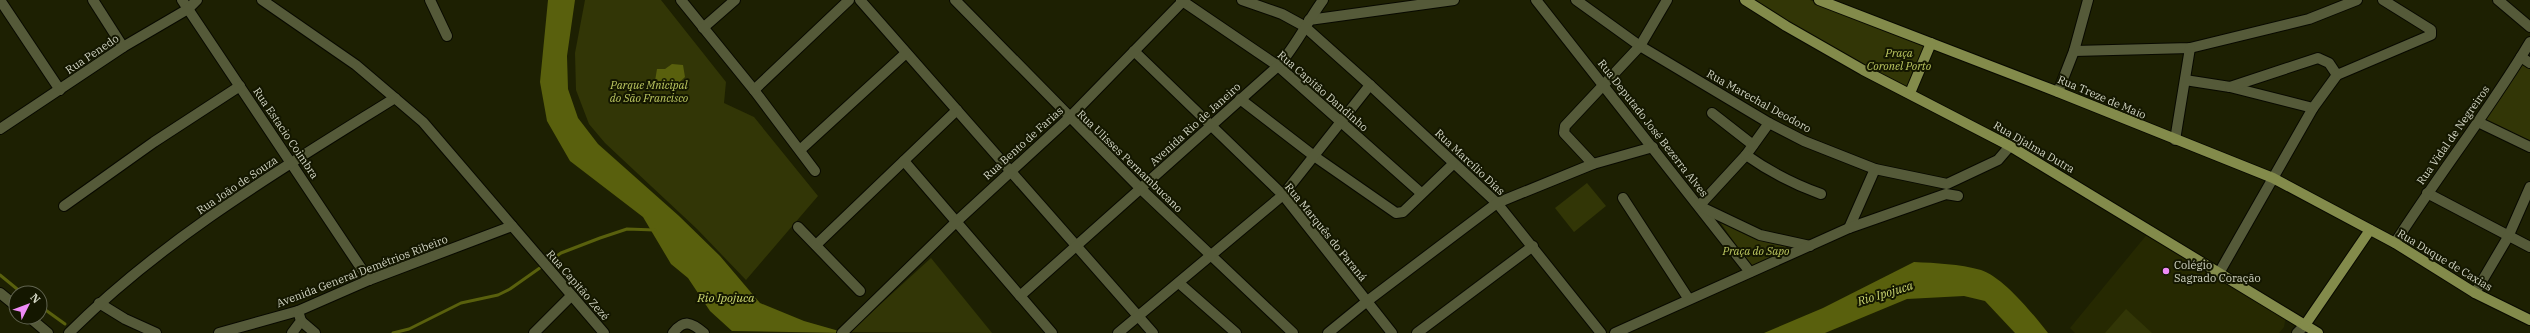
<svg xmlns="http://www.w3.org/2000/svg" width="2530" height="333" font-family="'IBM Plex Serif',serif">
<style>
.built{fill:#262901}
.green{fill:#323606}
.water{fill:#59600d}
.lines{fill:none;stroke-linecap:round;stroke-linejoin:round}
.stream{stroke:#59600d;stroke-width:3}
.minor-casing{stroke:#080900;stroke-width:12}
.major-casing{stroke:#080900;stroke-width:12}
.minor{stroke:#555a39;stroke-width:10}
.major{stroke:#838b4b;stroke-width:10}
.poi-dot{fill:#ef8bf7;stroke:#141700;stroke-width:1.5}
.labels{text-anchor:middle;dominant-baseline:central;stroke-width:4;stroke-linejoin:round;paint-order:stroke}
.park-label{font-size:11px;font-style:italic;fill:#bec961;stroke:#141700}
.street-label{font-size:11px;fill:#d3d6c4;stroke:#141700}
.poi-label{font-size:11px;fill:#d3d6c4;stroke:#141700;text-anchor:start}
.water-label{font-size:12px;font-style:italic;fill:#ced971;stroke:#141700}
</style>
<rect width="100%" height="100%" fill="#1d2002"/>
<path class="built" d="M2149 232 2286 316 2284 327 2279 333H2075L2070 328Z"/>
<g class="green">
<path d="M585 0H661L726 82 724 103 754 117 818 196 746 280 697 229 605 143 589 124 576 90 575 53Z"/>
<path d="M1748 0H1810L1933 47 1913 92 1865 68Z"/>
<path d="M2521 62 2530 67V145L2483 121Z"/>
<path d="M1587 183 1606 206 1574 232 1555 208Z"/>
<path d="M1715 215 1800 246 1751 266Z"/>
<path d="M931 258 992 333 850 332Z"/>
<path d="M2126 309 2152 333H2105Z"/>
</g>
<g class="water">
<path d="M548 0H575L567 56 568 89 578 118 598 144 679 216 720 256 760 303 804 321 846 333 732 331 710 311 688 278 671 264 643 217 570 161 547 121 540 82Z"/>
<path d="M672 64 683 65 685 77 671 90 662 89 655 81 657 69H665Z"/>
<path d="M1914 262C1936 263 1959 264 1981 270 2003 277 2034 315 2048 333H2015L1985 301 1964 296 1907 299 1825 333H1764L1823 308Z"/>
</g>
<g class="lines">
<g class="stream">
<path d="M0 275 22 293"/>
<path d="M40 306 65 324"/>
<path d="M393 333 409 329 461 303 498 295 510 289 561 253 600 238 627 229 655 230"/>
</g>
<defs>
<g id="minor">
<path d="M0 0 60 90"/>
<path d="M93 0 123 47"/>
<path d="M182 0 369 280"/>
<path d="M262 0 356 65 423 122 604 333"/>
<path d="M430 0 447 36"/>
<path d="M681 0 754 90 815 171"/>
<path d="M860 0 1153 333"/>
<path d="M955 0 1142 190 1293 333"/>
<path d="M1181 0 1278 66 1421 193"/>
<path d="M1242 0 1282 14 1304 26 1370 85 1497 203 1601 333"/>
<path d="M1536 0 1750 272"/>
<path d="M1576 0 1640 46 1769 123 1804 141 1875 169 1947 184 1998 160 2010 146"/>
<path d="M2498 0 2530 27"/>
<path d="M1309 20 1454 0"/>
<path d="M703 28 735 0"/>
<path d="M1134 51 1283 195 1392 333"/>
<path d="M2074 51 2190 48 2309 19 2357 0"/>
<path d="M2521 57 2530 63"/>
<path d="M2185 80 2230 87 2313 108"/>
<path d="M2230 87 2318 58 2329 63 2337 75"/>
<path d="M754 90 849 0"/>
<path d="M2058 92 2074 51 2088 0"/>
<path d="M1240 99 1314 156 1396 213 1403 212 1453 164"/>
<path d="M1712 113 1753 145"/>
<path d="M2478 122 2530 147"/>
<path d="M1769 123 1746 155 1699 206 1760 235 1810 246"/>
<path d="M0 129 123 47 188 9 197 0"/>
<path d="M2175 140 2190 48"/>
<path d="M800 150 906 53"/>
<path d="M1746 155C1770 172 1793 184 1821 194"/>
<path d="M904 161 1052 333"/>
<path d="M1593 164 1564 133 1565 126 1640 46 1667 0"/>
<path d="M2427 193 2530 247"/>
<path d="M1623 198 1688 298"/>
<path d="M64 206 154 142 240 86"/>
<path d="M798 227 860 291"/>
<path d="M1849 228 1875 169"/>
<path d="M2395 243C2438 175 2489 111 2530 42"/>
<path d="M816 245 957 110"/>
<path d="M2219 273 2313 108 2337 75 2431 35V30L2428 28 2383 0"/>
<path d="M1179 283 1236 333"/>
<path d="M0 293 16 306"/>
<path d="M2475 293 2508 237 2530 187"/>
<path d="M1020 296 1278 66C1296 46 1307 22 1323 0"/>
<path d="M99 303 125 319 156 333"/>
<path d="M29 317 48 333"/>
<path d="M301 321 315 333"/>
<path d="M69 333C164 238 281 169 395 98"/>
<path d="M219 333 298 311 369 280 512 226"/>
<path d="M292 333 301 321 298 311"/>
<path d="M534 333 571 296"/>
<path d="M673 333C684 319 691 322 704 333"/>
<path d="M842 333 957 221 1069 118 1184 0"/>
<path d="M1118 333 1283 195 1370 85"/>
<path d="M1328 333 1366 302 1497 203 1593 164 1653 147"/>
<path d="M1417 333 1533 246"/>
<path d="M1615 333 1849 228 1946 194 1958 196"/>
<path d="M2297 333 2305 325"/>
</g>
<g id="major">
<path d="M1745 0 1786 26 1863 70 2010 146 2318 333"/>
<path d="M1819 0 2058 92 2273 178 2395 243 2475 293 2530 320"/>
<path d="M1910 93 1931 43"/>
<path d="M2305 325 2370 230"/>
</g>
</defs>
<use href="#minor" class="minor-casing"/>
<use href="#major" class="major-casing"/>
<use href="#minor" class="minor"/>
<use href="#major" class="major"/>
</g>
<circle class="poi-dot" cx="2166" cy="271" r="4"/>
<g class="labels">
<g class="park-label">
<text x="1899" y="53">Praça<tspan x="1899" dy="13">Coronel Porto</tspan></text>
<text x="649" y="85">Parque Mnicipal<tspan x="649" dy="13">do São Francisco</tspan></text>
<text x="1756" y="251">Praça do Sapo</text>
</g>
<g class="street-label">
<text transform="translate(92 54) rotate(-34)">Rua Penedo</text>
<text transform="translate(1323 91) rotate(41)">Rua Capitão Dandinho</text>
<text transform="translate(2102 97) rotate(23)">Rua Treze de Maio</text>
<text transform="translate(1759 101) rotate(29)">Rua Marechal Deodoro</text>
<text transform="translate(1195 124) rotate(-42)">Avenida Rio de Janeiro</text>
<text transform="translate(1653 128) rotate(52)">Rua Deputado José Bezerra Alves</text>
<text transform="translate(286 133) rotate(56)">Rua Estacio Coimbra</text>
<text transform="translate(2453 135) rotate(-55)">Rua Vidal de Negreiros</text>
<text transform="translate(1023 143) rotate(-42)">Rua Bento de Farias</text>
<text transform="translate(2034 147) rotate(30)">Rua Djalma Dutra</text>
<text transform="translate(1130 161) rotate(44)">Rua Ulisses Pernambucano</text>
<text transform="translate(1470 162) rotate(43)">Rua Marcílio Dias</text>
<text transform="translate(237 185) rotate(-34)">Rua João de Souza</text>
<text transform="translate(1326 232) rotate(51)">Rua Marquês do Paraná</text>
<text transform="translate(2445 260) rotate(31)">Rua Duque de Caxias</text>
<text transform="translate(362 271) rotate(-21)">Avenida General Demétrios Ribeiro</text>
<text transform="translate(578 285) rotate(49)">Rua Capitão Zezé</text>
</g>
<g class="poi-label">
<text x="2174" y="265">Colégio<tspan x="2174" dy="13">Sagrado Coração</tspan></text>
</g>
<g class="water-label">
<text transform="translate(1885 293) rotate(-17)">Rio Ipojuca</text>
<text x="726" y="297">Rio Ipojuca</text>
</g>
</g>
<g transform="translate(28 305) rotate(48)"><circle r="19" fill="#141700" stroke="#60634e"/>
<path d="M0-3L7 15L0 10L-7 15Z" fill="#ef8bf7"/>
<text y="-6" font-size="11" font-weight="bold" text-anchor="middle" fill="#d3d6c4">N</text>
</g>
</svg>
